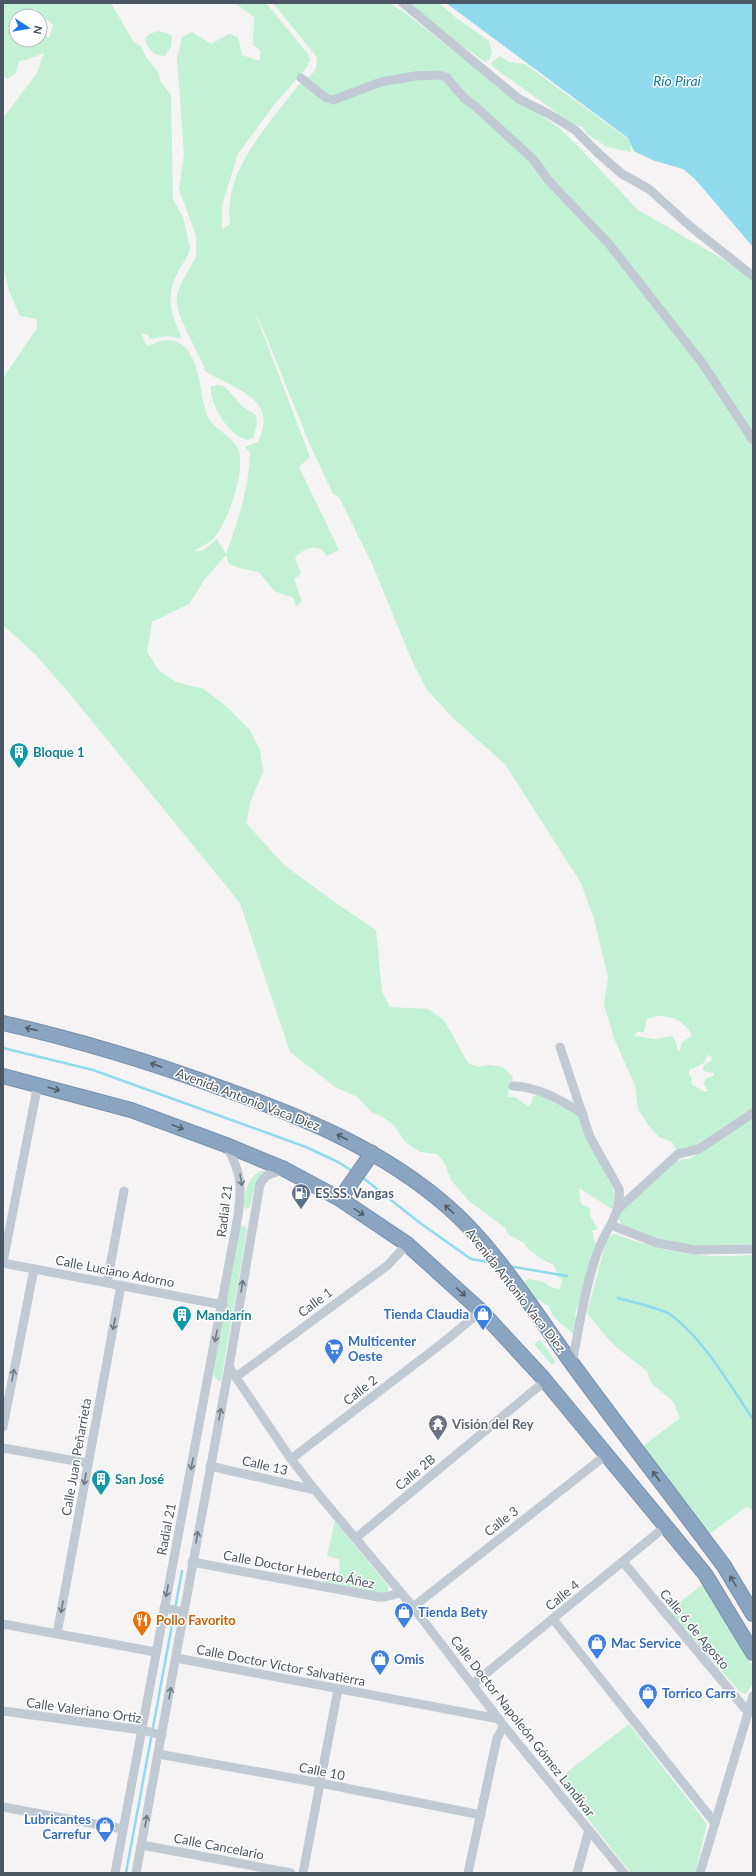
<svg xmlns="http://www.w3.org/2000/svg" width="756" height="1876" font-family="Lato,sans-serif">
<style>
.green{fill:#c3f1d5;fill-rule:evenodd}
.water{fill:#90daee}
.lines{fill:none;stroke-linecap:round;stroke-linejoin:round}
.stream{stroke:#90daee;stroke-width:2.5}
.highway-casing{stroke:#7690ad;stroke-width:16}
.minor{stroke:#c1cad2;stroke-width:9}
.highway{stroke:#8ba5c1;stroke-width:14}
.oneway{stroke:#505e6b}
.oneway2{stroke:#6e7983}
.labels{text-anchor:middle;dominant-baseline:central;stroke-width:3;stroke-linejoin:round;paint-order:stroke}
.culture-label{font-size:13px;font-weight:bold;fill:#0d838f;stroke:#fff;text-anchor:start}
.street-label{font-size:13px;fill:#4a5661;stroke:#fff}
.service-label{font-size:13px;font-weight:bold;fill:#4e5e75;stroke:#fff;text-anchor:start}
.shop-label{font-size:13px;font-weight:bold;fill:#366cbe;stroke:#fff;text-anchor:start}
.worship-label{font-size:13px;font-weight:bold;fill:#5b616d;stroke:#fff;text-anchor:start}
.food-label{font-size:13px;font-weight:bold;fill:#c56008;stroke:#fff;text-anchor:start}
.water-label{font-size:14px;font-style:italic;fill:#0c7c9b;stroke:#fff}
</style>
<rect width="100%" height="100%" fill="#f5f3f3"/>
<g class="green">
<path d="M3 3H111L133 41 141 46 146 57 159 73 160 81 171 95 173 199 183 217 190 247C189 256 183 262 179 270 165 295 170 311 181 336V338L167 336 150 339 148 335 141 333 147 346C154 344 159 340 167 340 202 341 198 394 208 417 214 430 230 434 237 447 248 467 228 522 214 538 208 544 200 547 194 551H202L217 539 226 554C238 521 249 488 250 453L245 447 258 442C280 397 232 389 205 371 200 351 173 315 177 295 180 282 190 269 196 257V236L179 189 184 155 177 58 182 37 192 32 211 44 229 34 238 37 242 55 260 61V50L253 45 254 17 235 3H266L308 54 310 59 307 67 274 105 238 154 222 205V229L230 224C223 169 269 125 299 84H302L325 103 331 104 376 87 417 78 444 80 517 148 596 235 688 348 753 445V1110L698 1147 677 1151 672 1142 659 1137 649 1126 638 1109 635 1085 615 1041 604 1005 608 977 594 919 581 883 505 764 454 719 427 690 412 661 373 566 339 497 333 494C321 468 308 442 298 415 283 380 271 345 254 310L310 457 299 467 339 550 327 556C318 542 305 548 295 557L301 574 294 579 302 601 296 607 294 598 274 591 259 572 239 568 229 564 226 555 205 579 189 604 152 622 147 651 158 670 176 682 204 689 227 707 250 730 260 750 263 772 251 800 246 823 283 864 333 901 376 930 382 992 390 1007 428 1009 444 1020 468 1063 478 1067 489 1065 503 1067 513 1077 507 1097H515L528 1106 531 1104 532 1098 539 1093 546 1096 549 1100 578 1115 616 1196 614 1208H610L579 1188 581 1204 590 1208V1216L598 1229 592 1231 596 1246 582 1302 577 1307 575 1316 577 1318 575 1336C566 1325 552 1321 549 1306L533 1297 523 1285 527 1279 541 1281 553 1288 560 1289 562 1279 558 1277 554 1265 543 1260 528 1249 524 1243 509 1235 505 1228 468 1200 451 1180 444 1162 437 1154 420 1152 405 1142 394 1125 381 1116 371 1112 358 1097 335 1087 290 1052 240 903 74 699 35 654 3 625V378L37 328V319L20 316 9 291 3 265V118L37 73 44 53 26 60 19 61 16 73 8 79 3 76ZM34 8 53 25 49 38 40 34V40H16V16H27ZM657 1016C672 1016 686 1021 692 1036L682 1042 680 1051H678L676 1042 672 1036 655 1039 634 1036 637 1032H644L647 1019ZM707 1055 712 1057 711 1061 704 1065 703 1071 714 1073 713 1076 705 1079 704 1084 708 1090 705 1092 691 1084 692 1078 689 1074V1070L704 1063Z"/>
<path d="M273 3H389L408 15 450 48 528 99 543 117 558 127 577 145 638 210 742 270 753 280V434L580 210 437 73 332 98 305 80C314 74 319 66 316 56Z"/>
<path d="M402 3H439L455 17 489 41 492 52 490 59 485 62Z"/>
<path d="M158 31 166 33 172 36 171 47 165 56 154 54 147 46 145 39 149 34Z"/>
<path d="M500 56 510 62 525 64 628 139 631 144V152L607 147 587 134 582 127 577 125 572 126 560 119 556 112 493 67 491 63Z"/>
<path d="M219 385 225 387 243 407 256 415 257 424 253 438 248 440C229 437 209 404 211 386Z"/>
<path d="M753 1116V1244L716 1245 704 1247 672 1243 623 1227 617 1217 620 1211 676 1161 691 1158Z"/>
<path d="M269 1170C254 1180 254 1192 250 1207L245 1209 243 1206C246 1189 248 1171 269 1170Z"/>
<path d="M242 1226 246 1227 247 1230 221 1381H219L213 1375 239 1228Z"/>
<path d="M614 1234C645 1245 676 1254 710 1256 724 1257 739 1255 753 1255V1510L746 1507 708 1535 643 1446 680 1418 673 1401 651 1383 647 1371 621 1351 608 1339 587 1313 607 1238Z"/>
<path d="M540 1340 556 1362 552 1365 534 1344Z"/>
<path d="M335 1521 388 1586V1594L386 1595 323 1584 324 1574 337 1575 340 1569 339 1559 327 1556Z"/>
<path d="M703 1584 753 1667 752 1685 746 1694 740 1692 669 1611Z"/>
<path d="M629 1724 707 1824 695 1873H631L557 1780Z"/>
</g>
<path class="water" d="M446 3H753V247L695 179 683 169 652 160 634 151 628 138Z"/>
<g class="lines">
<g class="stream">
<path d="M3 1048 93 1070 306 1147 338 1162 354 1172"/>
<path d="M362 1177 420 1223 471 1259 493 1263"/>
<path d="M508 1266 567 1276"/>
<path d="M618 1298C631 1302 661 1308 671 1315 703 1338 731 1387 753 1419"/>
<path d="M126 1873 182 1571"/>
</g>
<defs>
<g id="highway">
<path d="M3 1023C78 1040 151 1062 224 1089 305 1118 383 1150 448 1207 493 1246 533 1309 568 1358 619 1428 672 1496 724 1566L753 1614"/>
<path d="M3 1076 131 1110 226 1145 284 1169 340 1199 407 1244 481 1311 543 1378 705 1574 753 1653"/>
<path d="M340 1199 372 1153"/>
</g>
</defs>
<use href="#highway" class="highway-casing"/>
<g class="minor">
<path d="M403 3 519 99 547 113 575 130 599 154 622 174 649 189 691 227 753 276"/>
<path d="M301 78 326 98 333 100 381 82 415 76 438 75 446 77 464 98 475 106 533 159 549 181 609 244 703 364 753 440"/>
<path d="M560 1047 590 1137 619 1189C621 1203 616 1213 611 1225L657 1243 695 1250 753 1249"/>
<path d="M513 1086C539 1087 561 1100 583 1114"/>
<path d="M618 1209 678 1154 699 1149 753 1113"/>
<path d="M3 1262 38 1084"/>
<path d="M3 1263 223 1305"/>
<path d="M107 1283 124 1191"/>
<path d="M572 1363C580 1324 589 1256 611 1225"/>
<path d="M229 1367 291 1459 315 1490 413 1607 504 1726 624 1873"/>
<path d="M236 1377 388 1265 407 1244"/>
<path d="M3 1427 34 1269"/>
<path d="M3 1448 87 1463"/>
<path d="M291 1459 445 1341 481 1311"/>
<path d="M210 1466 315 1490"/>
<path d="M356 1538 545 1381"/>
<path d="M192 1562 379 1597H385L400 1593"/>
<path d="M623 1562 748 1712"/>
<path d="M413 1607 606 1455"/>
<path d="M164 1608 183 1612"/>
<path d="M553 1619 715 1823"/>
<path d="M3 1624 156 1652"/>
<path d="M57 1634 121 1285"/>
<path d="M176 1658 499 1719"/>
<path d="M473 1684 666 1526"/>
<path d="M3 1711 142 1730 162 1735"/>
<path d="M158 1754 320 1783 481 1815"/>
<path d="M3 1807 123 1829"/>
<path d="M142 1845 291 1873"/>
<path d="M115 1873 238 1216C242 1183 242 1175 226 1145"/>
<path d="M136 1873 229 1367 260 1184 266 1176 284 1169"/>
<path d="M303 1873 338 1689"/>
<path d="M468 1873 497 1738 504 1726"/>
<path d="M577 1873 589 1830"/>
<path d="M700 1873 753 1696"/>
</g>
<use href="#highway" class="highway"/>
</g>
<defs><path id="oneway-shaft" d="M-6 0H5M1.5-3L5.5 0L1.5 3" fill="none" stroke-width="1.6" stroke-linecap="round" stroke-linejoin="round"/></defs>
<g class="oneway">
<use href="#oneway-shaft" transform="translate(31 1029) rotate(-167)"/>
<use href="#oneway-shaft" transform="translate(156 1065) rotate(-161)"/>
<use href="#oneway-shaft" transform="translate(54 1089) rotate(16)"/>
<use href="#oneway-shaft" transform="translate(178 1127) rotate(20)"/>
<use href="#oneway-shaft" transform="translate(342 1137) rotate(-153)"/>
<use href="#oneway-shaft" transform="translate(449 1209) rotate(-137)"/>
<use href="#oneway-shaft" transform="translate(359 1212) rotate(34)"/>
<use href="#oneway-shaft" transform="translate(461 1292) rotate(42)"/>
<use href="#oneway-shaft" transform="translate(656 1476) rotate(-127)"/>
<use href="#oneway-shaft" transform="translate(733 1581) rotate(-121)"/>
</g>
<g class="oneway2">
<use href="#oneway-shaft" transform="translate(241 1180) rotate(81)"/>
<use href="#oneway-shaft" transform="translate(242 1286) rotate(-81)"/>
<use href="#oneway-shaft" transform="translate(114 1324) rotate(101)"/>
<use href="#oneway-shaft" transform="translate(216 1336) rotate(101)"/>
<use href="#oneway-shaft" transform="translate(13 1375) rotate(-79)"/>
<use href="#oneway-shaft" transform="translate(220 1414) rotate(-79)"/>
<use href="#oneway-shaft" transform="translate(192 1464) rotate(101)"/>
<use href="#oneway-shaft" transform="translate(85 1479) rotate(100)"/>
<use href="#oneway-shaft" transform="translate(197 1537) rotate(-80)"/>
<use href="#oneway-shaft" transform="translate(167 1591) rotate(101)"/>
<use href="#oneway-shaft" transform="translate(62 1607) rotate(100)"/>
<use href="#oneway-shaft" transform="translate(170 1693) rotate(-80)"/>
<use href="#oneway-shaft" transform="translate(146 1821) rotate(-80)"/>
</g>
<defs>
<symbol id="building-pin" viewBox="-11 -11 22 30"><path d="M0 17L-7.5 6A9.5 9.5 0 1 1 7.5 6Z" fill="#0f9aa8" stroke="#fff"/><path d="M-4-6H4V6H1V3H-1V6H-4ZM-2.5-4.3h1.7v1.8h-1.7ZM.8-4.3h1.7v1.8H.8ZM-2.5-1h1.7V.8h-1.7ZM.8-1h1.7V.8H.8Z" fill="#fff"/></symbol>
<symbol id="fuel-pin" viewBox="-11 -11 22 30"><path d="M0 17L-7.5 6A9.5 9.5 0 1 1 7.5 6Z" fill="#5c6f8a" stroke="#fff"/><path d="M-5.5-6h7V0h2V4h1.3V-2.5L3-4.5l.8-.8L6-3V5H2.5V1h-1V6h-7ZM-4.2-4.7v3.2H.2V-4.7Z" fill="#fff"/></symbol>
<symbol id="shop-pin" viewBox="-11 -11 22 30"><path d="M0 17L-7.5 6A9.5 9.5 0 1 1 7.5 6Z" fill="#3f7fe0" stroke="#fff"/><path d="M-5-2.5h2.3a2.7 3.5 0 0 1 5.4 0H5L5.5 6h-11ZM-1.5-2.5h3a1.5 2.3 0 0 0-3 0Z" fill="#fff"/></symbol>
<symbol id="supermarket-pin" viewBox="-11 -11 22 30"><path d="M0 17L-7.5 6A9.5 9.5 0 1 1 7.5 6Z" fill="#3f7fe0" stroke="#fff"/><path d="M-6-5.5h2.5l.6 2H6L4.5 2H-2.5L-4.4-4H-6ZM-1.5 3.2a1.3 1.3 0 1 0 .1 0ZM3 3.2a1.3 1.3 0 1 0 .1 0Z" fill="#fff"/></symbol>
<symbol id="temple-pin" viewBox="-11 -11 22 30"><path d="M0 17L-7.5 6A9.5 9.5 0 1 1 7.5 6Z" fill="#6b7280" stroke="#fff"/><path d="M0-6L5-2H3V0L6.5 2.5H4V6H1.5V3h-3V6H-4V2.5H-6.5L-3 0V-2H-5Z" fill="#fff"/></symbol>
<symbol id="restaurant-pin" viewBox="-11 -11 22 30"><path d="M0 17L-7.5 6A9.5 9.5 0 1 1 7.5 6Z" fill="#e8710a" stroke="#fff"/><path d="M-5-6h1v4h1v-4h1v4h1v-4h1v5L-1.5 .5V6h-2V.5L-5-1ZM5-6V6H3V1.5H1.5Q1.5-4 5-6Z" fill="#fff"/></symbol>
</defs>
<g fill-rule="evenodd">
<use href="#building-pin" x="8" y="741" width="22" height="30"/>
<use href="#fuel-pin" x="290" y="1182" width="22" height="30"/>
<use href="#shop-pin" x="472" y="1303" width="22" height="30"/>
<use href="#building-pin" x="171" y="1304" width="22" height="30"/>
<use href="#supermarket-pin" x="323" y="1337" width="22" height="30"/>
<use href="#temple-pin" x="427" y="1413" width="22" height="30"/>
<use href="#building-pin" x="90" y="1468" width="22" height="30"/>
<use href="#shop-pin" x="393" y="1601" width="22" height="30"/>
<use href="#restaurant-pin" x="131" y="1609" width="22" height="30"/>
<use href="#shop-pin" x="586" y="1632" width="22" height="30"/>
<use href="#shop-pin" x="369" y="1648" width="22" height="30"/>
<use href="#shop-pin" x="637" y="1682" width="22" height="30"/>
<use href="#shop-pin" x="94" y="1815" width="22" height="30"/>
</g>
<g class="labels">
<g class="culture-label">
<text x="33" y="752">Bloque 1</text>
<text x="196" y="1315">Mandarín</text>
<text x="115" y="1479">San José</text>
</g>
<g class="street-label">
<text transform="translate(248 1099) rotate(21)">Avenida Antonio Vaca Diez</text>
<text transform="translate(224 1211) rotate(-83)">Radial 21</text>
<text transform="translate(115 1271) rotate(11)">Calle Luciano Adorno</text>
<text transform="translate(516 1290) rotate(52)">Avenida Antonio Vaca Diez</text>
<text transform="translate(315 1302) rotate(-37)">Calle 1</text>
<text transform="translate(360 1390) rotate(-38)">Calle 2</text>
<text transform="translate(76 1457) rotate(-80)">Calle Juan Peñarrieta</text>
<text transform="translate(265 1465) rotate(13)">Calle 13</text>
<text transform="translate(415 1472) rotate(-40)">Calle 2B</text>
<text transform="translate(501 1521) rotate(-38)">Calle 3</text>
<text transform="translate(166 1529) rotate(-79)">Radial 21</text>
<text transform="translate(299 1569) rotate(11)">Calle Doctor Heberto Áñez</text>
<text transform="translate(562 1595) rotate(-39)">Calle 4</text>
<text transform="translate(695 1629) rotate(50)">Calle 6 de Agosto</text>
<text transform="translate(281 1665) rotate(11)">Calle Doctor Víctor Salvatierra</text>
<text transform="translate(84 1710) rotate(8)">Calle Valeriano Ortiz</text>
<text transform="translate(523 1726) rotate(52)">Calle Doctor Napoleón Gómez Landívar</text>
<text transform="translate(322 1771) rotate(11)">Calle 10</text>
<text transform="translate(219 1846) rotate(11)">Calle Cancelario</text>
</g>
<g class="service-label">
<text x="315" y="1193">ES.SS. Vangas</text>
</g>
<g class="shop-label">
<text x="469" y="1314" text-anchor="end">Tienda Claudia</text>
<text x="348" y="1341">Multicenter<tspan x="348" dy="15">Oeste</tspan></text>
<text x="418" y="1612">Tienda Bety</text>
<text x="611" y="1643">Mac Service</text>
<text x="394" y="1659">Omis</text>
<text x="662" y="1693">Torrico Carrs</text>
<text x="91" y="1819" text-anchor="end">Lubricantes<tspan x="91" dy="15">Carrefur</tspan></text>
</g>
<g class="worship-label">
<text x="452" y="1424">Visión del Rey</text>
</g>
<g class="food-label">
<text x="156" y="1620">Pollo Favorito</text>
</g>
<g class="water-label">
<text x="677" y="80">Río Piraí</text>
</g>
</g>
<rect width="756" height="1876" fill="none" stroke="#4a5661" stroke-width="8"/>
<g transform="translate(28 28) rotate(102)"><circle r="19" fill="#ffffff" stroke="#b7bbc0"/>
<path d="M0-3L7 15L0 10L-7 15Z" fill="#1a73e8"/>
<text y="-6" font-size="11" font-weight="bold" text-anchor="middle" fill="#4a5661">N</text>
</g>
</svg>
